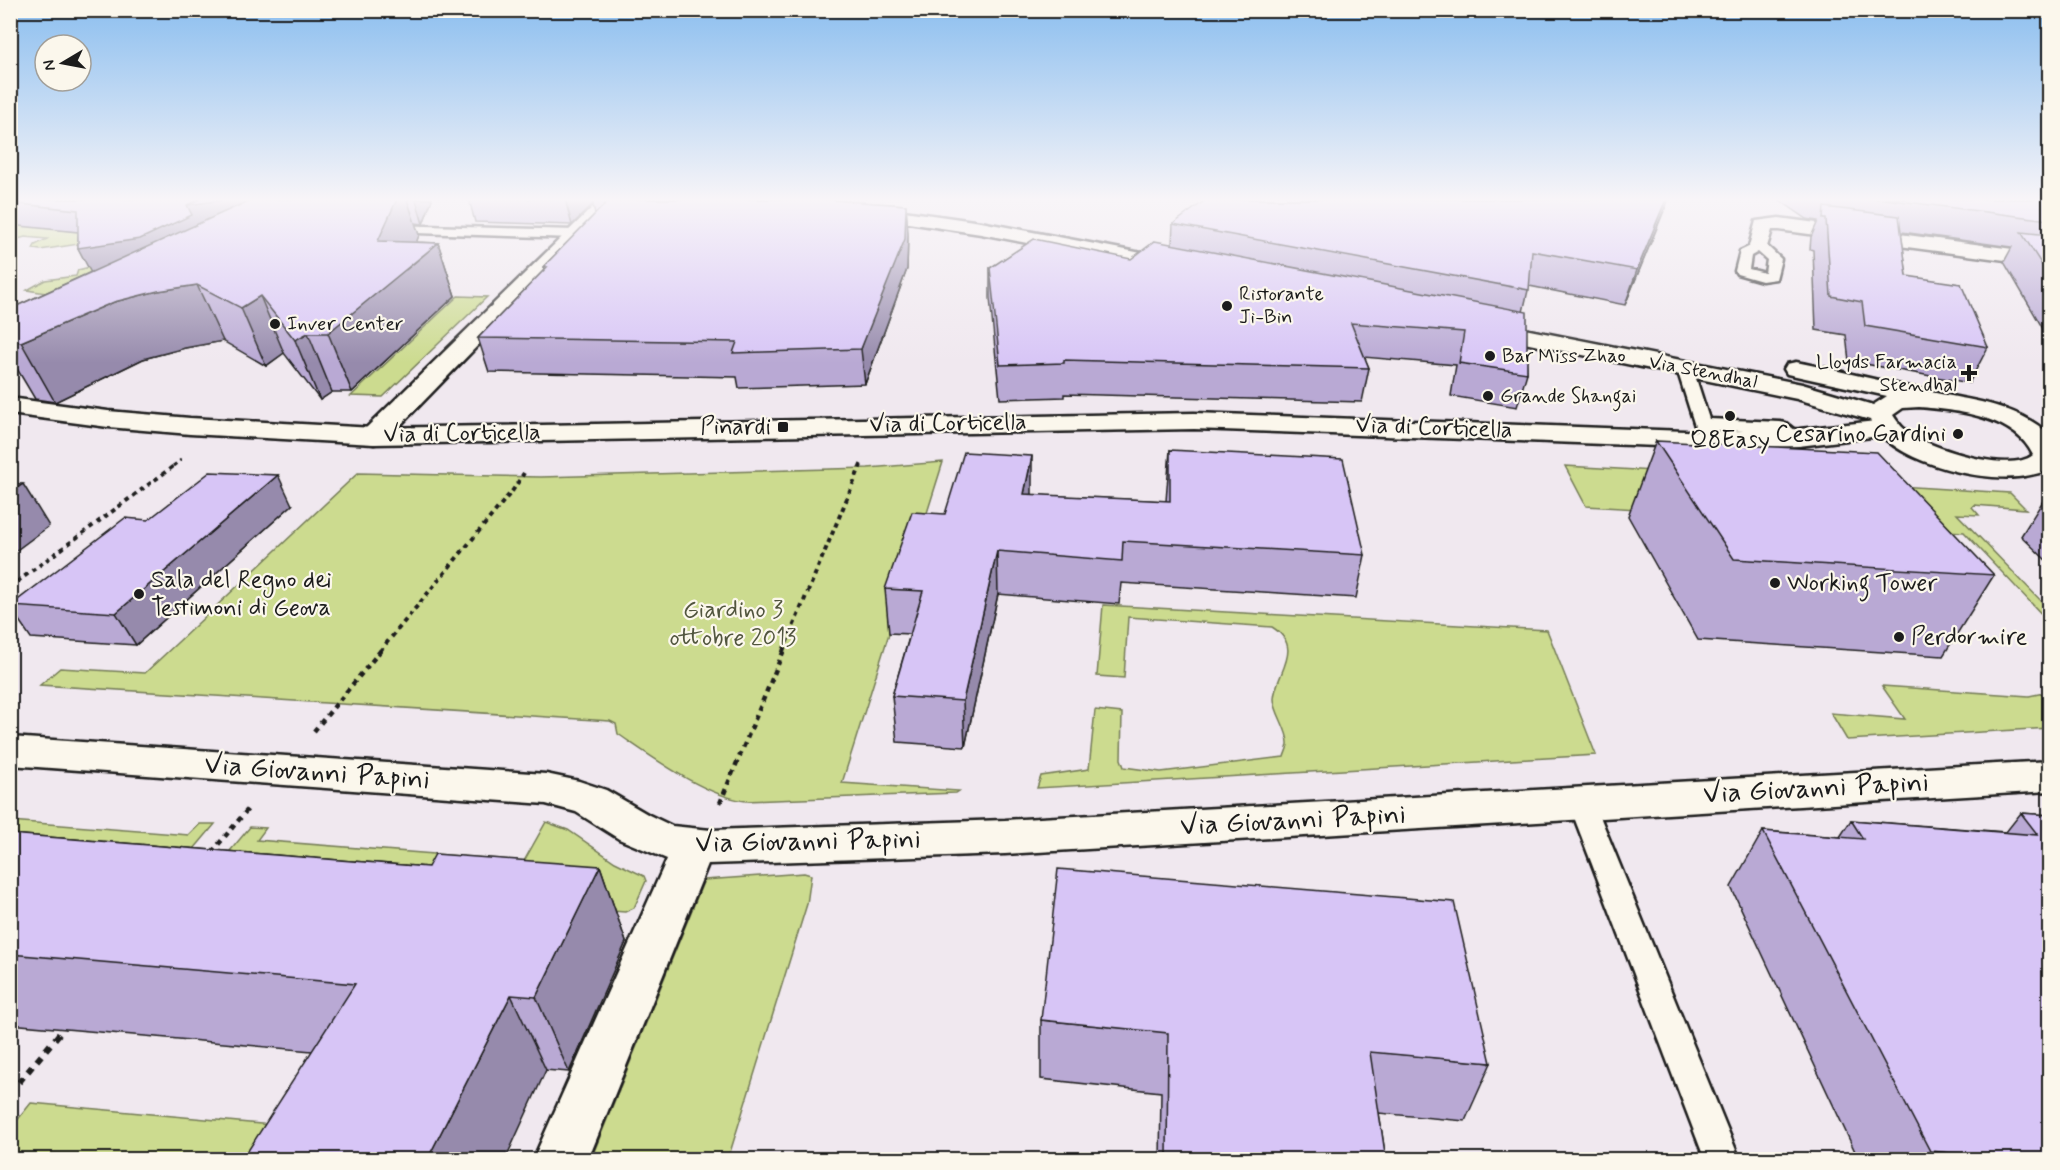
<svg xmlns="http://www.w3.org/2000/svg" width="2060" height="1170" font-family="Mynerve,sans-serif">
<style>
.green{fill:#ccdb8f;stroke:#747c56;stroke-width:1.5}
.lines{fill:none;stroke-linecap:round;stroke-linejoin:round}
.lane-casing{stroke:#1c1c1c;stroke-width:5}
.street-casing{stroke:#1c1c1c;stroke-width:5}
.secondary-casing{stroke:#1c1c1c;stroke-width:5}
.primary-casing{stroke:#1c1c1c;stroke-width:5}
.path-far3{stroke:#1c1c1c;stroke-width:3;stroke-dasharray:4 4;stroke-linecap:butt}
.path-far2{stroke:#1c1c1c;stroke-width:4;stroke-dasharray:4.5 4.5;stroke-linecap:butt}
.path-far1{stroke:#1c1c1c;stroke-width:4.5;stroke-dasharray:5 5;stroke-linecap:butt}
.path{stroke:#1c1c1c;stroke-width:6;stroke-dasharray:7 7;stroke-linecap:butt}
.lane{fill:#fbf7ec;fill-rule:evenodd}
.street{fill:#fbf7ec;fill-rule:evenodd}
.secondary{fill:#fbf7ec;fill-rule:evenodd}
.primary{fill:#fbf7ec;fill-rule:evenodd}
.wall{fill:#b9a9d4;stroke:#1c1c1c;stroke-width:1.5}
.shaded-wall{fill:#968aac;stroke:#1c1c1c;stroke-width:1.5}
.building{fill:#d7c5f6;stroke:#1c1c1c;stroke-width:1.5}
.poi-dot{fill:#1c1c1c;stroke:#fbf7ec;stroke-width:2}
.labels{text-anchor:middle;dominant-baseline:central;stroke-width:4.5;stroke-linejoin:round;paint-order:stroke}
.far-poi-label{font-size:20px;fill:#1c1c1c;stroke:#fbf7ec;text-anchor:start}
.far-street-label{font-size:20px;fill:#1c1c1c;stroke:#fbf7ec}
.street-label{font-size:24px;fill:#1c1c1c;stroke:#fbf7ec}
.poi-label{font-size:24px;fill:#1c1c1c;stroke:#fbf7ec;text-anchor:start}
.park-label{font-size:24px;fill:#51553e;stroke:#fbf7ec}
.near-street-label{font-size:28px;fill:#1c1c1c;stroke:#fbf7ec}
</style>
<rect width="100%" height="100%" fill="#f0e8ef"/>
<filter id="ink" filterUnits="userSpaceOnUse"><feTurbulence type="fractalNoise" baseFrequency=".0167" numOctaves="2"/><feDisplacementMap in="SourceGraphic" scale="12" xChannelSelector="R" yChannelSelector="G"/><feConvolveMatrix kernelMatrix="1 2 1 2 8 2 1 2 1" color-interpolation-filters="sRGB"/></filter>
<g filter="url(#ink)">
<g class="green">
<path d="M11 199 232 224 65 296 27 290 45 280 76 276 78 270 106 263 85 243 40 250 33 249 35 245 47 239 25 237 11 241 14 235 11 234Z"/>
<path d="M458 296 487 297 383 397 351 396Z"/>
<path d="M943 462 842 783 959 791 956 793 746 801C705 796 652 757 618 734L616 724 610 721 40 685 60 668 145 673 358 473 541 477 868 468Z"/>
<path d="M1565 466 1672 472 1708 513 1586 506Z"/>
<path d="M1721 475 2010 493 2026 509 1974 505 1972 507 1979 515 1957 514 2049 609V622L1964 532 1844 526Z"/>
<path d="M1103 605 1547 630 1596 755 1037 788 1041 776 1089 769 1095 710 1122 713 1121 759 1124 767 1161 772 1284 757C1285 753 1288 748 1288 744 1289 731 1274 712 1274 699 1275 674 1306 648 1272 627L1128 617 1124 678 1097 676Z"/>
<path d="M1882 686 2029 696 2049 692V728L1847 740 1831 713 1905 719Z"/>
<path d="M10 821 189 835 200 824H215L173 874 11 863Z"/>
<path d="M546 822 568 830 615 862 644 876 646 881 634 908 625 912 211 880 209 876 250 827 266 828 257 840 524 861Z"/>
<path d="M804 873 811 875 807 904 728 1159H591L704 880Z"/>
<path d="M31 1103 294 1127 274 1159 11 1160V1128Z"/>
</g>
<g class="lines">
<defs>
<g id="lane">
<path d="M390 225 576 230 582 234 576 238 386 232 384 229 386 226Z"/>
<path d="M1759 242 1764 243 1781 259 1776 279 1762 281 1737 274 1735 271 1740 251ZM1758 252 1767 260 1765 273 1749 269 1751 256Z"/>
<path d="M1685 364 1693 369 1709 419 1780 422 1786 423 1806 439 1803 443 1797 444 1776 432 1712 430 1715 438 1712 442H1700L1677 369Z"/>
<path d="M1582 794 1591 797 1595 804 1740 1160H1705L1569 804 1573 797Z"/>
</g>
<g id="street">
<path d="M601 199H620L384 442 374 444 364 442 360 436 364 430Z"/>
<path d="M1779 218 2050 254V266L1779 230H1772L1766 250H1752L1749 246 1756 221Z"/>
<path d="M10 737 546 774 579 781 606 790 649 815 672 826 711 830 1005 820 2050 761V791L1005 854 708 864 588 1160H533L667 859 619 839 576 812 546 804 10 765Z"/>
</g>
<path id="secondary" d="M10 398 108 411 190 418 374 428 1194 413 1712 432 1799 429 1886 420 1896 422 1899 428 1896 434 1799 446 1712 448 1194 429 374 444 190 434 108 427 10 414Z"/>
<g id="primary">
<path d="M862 205 981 222 1178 260 1185 262 1188 266 1185 270 1178 272 981 234 855 215 853 211 855 207Z"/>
<path d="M1484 321 1802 384 1873 405 1887 396 1787 374 1784 369 1787 364 1796 362C1841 371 1886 382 1931 392 1973 401 2016 404 2050 435V470C2039 473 2029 476 2018 477 1974 481 1891 461 1870 420L1797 399 1476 333 1472 328 1476 323ZM1919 407C1956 410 2015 416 2033 455 2010 474 1935 449 1912 435 1904 430 1898 423 1893 415L1903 408Z"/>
</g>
</defs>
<use href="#lane" class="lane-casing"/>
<use href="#street" class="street-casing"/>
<use href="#secondary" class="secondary-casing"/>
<use href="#primary" class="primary-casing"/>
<g class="path-far3">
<path d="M173 466 181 460"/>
<path d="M860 466 861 464"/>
</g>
<g class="path-far2">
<path d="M10 587 175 465"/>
<path d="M380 651 513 490 524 473"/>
<path d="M783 651 861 465"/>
</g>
<g class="path-far1">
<path d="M314 731 381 650"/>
<path d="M720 803 784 650"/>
<path d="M212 852 248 809"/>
</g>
<path class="path" d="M10 1093 64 1028"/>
<use href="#lane" class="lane"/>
<use href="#street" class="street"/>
<use href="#secondary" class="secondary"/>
<use href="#primary" class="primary"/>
</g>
<g class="wall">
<path d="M10 199H432L423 224 415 223 419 235 416 242 438 243 455 296 352 392H332L320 400 284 353 266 366 223 341 185 348 143 359 55 402 35 399 10 357V309L91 272 78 248V232L10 225Z"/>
<path d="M469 199H836V201L906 205 908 235 907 269 865 384 739 388 737 377 489 372 478 338 544 270 543 267 595 214 593 204 572 225 475 222Z"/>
<path d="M1669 199 1625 305 1529 286 1523 312 1527 373 1517 407 1451 396 1456 365 1364 357 1369 368 1362 402 1064 394V397L1000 399 990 298V268L1131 259 1172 244 1173 224Z"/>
<path d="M1778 199H2049V339L2004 262 2012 247 1901 232 1907 276 1988 347 1969 383 1849 361 1846 335 1816 330 1813 250 1810 249 1811 237 1818 221 1807 219Z"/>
<path d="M1656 441 1994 575 1943 656 1698 640 1628 516Z"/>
<path d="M1170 450 1365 555 1356 598 1121 583 1119 604 998 594 965 747 897 742 892 696 910 634 889 633 885 589 945 514 1032 495 1166 501Z"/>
<path d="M2048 493H2049V563L2021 536Z"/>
<path d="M292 505 136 645 31 638 10 607V606L148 520Z"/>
<path d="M2021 813 2049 815V1160H1859L1731 887 1763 831 1840 837 1851 820 2006 832Z"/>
<path d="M10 834 428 867 600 866 626 942 569 1072 312 1051 10 1024Z"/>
<path d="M1041 1020 1491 1063 1465 1121 1379 1113 1386 1160H1160L1161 1092 1041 1079Z"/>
</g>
<g class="shaded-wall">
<path d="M228 199H273L91 273 78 248 187 205Z"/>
<path d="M397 199H407L419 235 407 269 438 243 455 296 352 392 328 333Z"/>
<path d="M416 199H432L423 224 416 200Z"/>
<path d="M565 199H592L593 204 572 225Z"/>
<path d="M1666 199H1669L1667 202 1625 305 1637 270Z"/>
<path d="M906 205 908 235 907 269 865 384 861 349Z"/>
<path d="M197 285 223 341 185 348 143 359 55 402 21 342 114 302 158 291Z"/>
<path d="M260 296 284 353 266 366 241 308Z"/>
<path d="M308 333 332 392 320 400 295 340Z"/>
<path d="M1032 456V497L1024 494Z"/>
<path d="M278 475 292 505 136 645 116 613Z"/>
<path d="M23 484 49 526 10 555V492Z"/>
<path d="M997 551 998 594 965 747 963 701Z"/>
<path d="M600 866 626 942 569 1072 536 997Z"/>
<path d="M511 995 546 1070 505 1160H427Z"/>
</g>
<g class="building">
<path d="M10 199H200L187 205 192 215 140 239 78 248V210L10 203Z"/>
<path d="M200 199H229L187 205Z"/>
<path d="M253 199H397L378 241 438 243 328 333H308L295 340 260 296 241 308 197 285 158 291 114 302 21 342 10 340V309Z"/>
<path d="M610 199H834L833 200 906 205 905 239 861 349 733 353 737 342 478 338 547 267H543Z"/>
<path d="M1207 199H1666L1637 270 1532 251 1529 290 1173 224Z"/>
<path d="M1884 199H2049V220Z"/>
<path d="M1824 207 1899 216 1907 276 1961 284 1988 347 1865 326 1862 302 1831 296 1826 219H1823Z"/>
<path d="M2021 232 2049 235V276Z"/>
<path d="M1034 239 1131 259 1155 241 1527 312V373L1459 363 1464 332 1351 323 1369 368 1064 360V363L1000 365 990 268Z"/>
<path d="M1656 441 1877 452 1994 575 1734 559Z"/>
<path d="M1170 450 1343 459 1365 555 1123 541 1122 561 997 551 963 701 892 696 923 591 885 589 912 512 945 514 964 452 1032 456 1024 494 1170 501Z"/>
<path d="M210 472 278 475 116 613 10 606 125 518 148 520Z"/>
<path d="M10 483 23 484 10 492Z"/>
<path d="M2021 813 2049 815V1160H1986L1984 1156 1930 1151 1763 831 1863 839 1851 820 2038 835Z"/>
<path d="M10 834 428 867 435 854 600 866 536 997 511 995 427 1160H242L355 984 10 954Z"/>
<path d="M1058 869 1454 902 1491 1063 1370 1052 1386 1160H1167L1168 1033 1041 1020Z"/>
</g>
</g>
<linearGradient id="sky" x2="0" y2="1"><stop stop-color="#8bbeef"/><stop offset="0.55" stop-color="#f8f5f8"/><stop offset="1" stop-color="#f8f5f8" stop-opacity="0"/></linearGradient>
<rect width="2060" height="363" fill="url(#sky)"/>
<g class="poi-dot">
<circle cx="1227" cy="306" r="6"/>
<circle cx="275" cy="324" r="6"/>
<circle cx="1490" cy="356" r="6"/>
<path d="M1966 364h6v6h6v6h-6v6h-6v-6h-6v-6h6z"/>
<circle cx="1488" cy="396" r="6"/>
<circle cx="1730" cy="416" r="6"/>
<rect x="777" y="421" width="12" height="12" rx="3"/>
<circle cx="1958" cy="434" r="6"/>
<circle cx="1775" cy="583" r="6"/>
<circle cx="139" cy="594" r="6"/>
<circle cx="1899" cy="637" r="6"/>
</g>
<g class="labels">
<g class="far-poi-label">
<text x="1239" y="294">Ristorante<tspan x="1239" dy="23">Ji-Bin</tspan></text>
<text x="287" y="324">Inver Center</text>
<text x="1502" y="356">Bar Miss Zhao</text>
<text x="1957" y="362" text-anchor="end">Lloyds Farmacia<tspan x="1957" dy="23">Stendhal</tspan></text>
<text x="1500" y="396">Grande Shangai</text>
</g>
<g class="far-street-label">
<text transform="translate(1703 372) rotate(11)">Via Stendhal</text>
</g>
<g class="street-label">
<text transform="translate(948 424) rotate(-1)">Via di Corticella</text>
<text transform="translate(1434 428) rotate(2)">Via di Corticella</text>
<text transform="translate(462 434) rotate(-1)">Via di Corticella</text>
</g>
<g class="poi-label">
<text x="771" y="427" text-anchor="end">Pinardi</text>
<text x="1946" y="434" text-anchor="end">Cesarino Gardini</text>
<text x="1730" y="440" text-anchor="middle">Q8Easy</text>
<text x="151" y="580">Sala del Regno dei<tspan x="151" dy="28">Testimoni di Geova</tspan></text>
<text x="1787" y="583">Working Tower</text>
<text x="1911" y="637">Perdormire</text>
</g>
<g class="park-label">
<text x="733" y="610">Giardino 3<tspan x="733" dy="28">ottobre 2013</tspan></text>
</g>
<g class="near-street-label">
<text transform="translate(317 773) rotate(4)">Via Giovanni Papini</text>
<text transform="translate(1816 789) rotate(-3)">Via Giovanni Papini</text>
<text transform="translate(1293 821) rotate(-3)">Via Giovanni Papini</text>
<text transform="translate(808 842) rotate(-1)">Via Giovanni Papini</text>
</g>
</g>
<rect width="2060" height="1170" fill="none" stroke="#fbf7ec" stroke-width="36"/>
<rect x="18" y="18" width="2024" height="1134" fill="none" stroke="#1c1c1c" stroke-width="2" filter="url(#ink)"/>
<g transform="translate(63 63) rotate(260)"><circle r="28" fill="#fbf7ec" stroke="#a29f99" stroke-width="1.5"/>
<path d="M0-4.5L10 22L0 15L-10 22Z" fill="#1c1c1c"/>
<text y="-9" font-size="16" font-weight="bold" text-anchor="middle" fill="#1c1c1c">N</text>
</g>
</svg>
